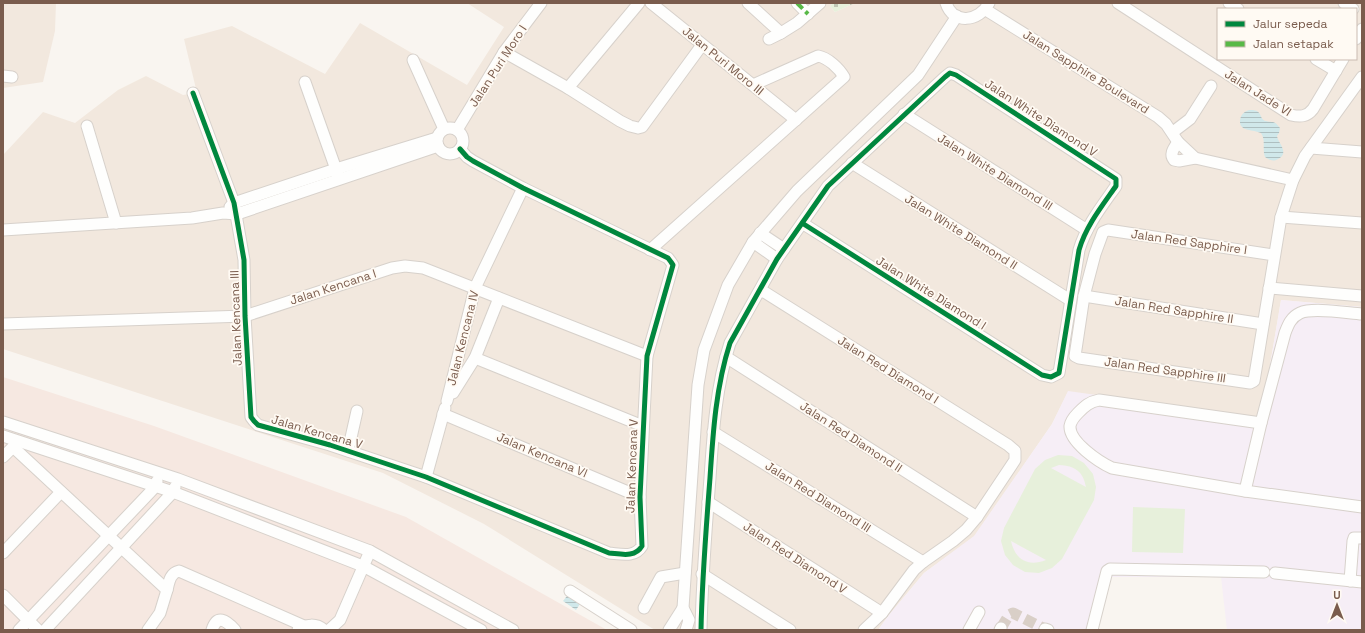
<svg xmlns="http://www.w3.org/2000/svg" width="1365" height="633" font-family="'Space Grotesk',sans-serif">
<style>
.residential{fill:#f2e8de;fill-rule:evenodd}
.commercial{fill:#f6e8e1}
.education{fill:#f6eef6}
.cemetery{fill:url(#cemetery-stones)}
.garden{fill:#e7f0db;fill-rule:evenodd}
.water{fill:url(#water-rules)}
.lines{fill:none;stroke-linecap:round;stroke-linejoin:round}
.minor-tunnel{stroke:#d9cfc7;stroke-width:11;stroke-dasharray:11 5.5;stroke-linecap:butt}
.minor-casing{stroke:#d7d1cb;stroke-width:13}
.minor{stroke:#fefefd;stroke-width:11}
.quiet{stroke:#58b947;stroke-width:4;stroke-dasharray:8 4;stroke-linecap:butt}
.cycleway-casing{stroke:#fffaf3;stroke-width:8}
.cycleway{stroke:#00873e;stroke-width:5}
.labels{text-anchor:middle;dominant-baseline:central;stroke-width:3.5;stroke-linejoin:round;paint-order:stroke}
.street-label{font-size:12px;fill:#7a5c4d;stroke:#fffaf3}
</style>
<defs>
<pattern id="cemetery-stones" width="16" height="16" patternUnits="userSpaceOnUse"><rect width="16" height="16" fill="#e7f0db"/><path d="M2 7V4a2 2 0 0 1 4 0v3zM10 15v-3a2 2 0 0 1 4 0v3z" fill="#c0c6b4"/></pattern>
<pattern id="water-rules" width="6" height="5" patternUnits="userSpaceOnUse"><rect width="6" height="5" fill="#d0e8ea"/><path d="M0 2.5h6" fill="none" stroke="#aebfc0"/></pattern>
</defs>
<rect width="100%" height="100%" fill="#f9f5f0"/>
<g class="residential">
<path d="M3 3H56L55 31 43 82 3 88Z"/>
<path d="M467 3H833L830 6 835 12 855 3H1362V307L1281 300 1261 418 1068 392 1052 424 974 537 924 573 889 615 878 630H655L484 524 383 473 3 349V155L43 112 75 123 118 90 146 76 183 95 197 93 184 39 232 26 325 74 360 23 467 85 504 27ZM1218 9H1356V59H1218Z"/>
</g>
<path class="commercial" d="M3 377 154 426 406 517 607 630H3Z"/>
<path class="education" d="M1281 300 1362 307V630H1227L1221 577H1110L1094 630H878L889 615 924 573 974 536 1052 424 1068 391 1261 418Z"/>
<path class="cemetery" d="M833 3H855L835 12 830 6Z"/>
<g class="garden">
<path d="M1058 455 1072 456 1084 463 1093 474 1096 487 1094 500 1062 559 1052 568 1039 573 1025 572 1013 565 1005 555 1001 541 1004 528 1035 469 1045 460ZM1059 465C1075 466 1083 471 1086 487L1051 468ZM1011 541 1046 560C1028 567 1015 560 1011 541Z"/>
<path d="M1133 507 1185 509 1183 553 1132 552Z"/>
</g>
<g class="water">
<path d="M1249 110C1264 109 1258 119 1266 121 1274 123 1274 120 1280 128L1279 133 1277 136C1278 143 1290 153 1278 159 1273 162 1270 160 1265 157 1262 149 1266 140 1261 133 1253 129 1239 132 1240 120 1241 114 1244 112 1249 110Z"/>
<path d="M567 596 580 604 576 610 563 601Z"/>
</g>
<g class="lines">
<path class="minor-tunnel" d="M1001 628 1009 615 1013 613 1045 629"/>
<defs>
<g id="minor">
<path d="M651 3 796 120"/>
<path d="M748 3 781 33 797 23 820 3"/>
<path d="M797 3 808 14"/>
<path d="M946 3C953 25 979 22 989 3"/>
<path d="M1118 3 1291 115C1300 117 1307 117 1313 109L1343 59"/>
<path d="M1229 3 1238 9"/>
<path d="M1344 3 1353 9"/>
<path d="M986 10 1158 117 1166 124 1178 142 1195 158 1293 180"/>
<path d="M769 39 781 33"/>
<path d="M1356 39 1362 29"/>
<path d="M504 52 568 88 620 121 630 126 638 128 642 127 702 45"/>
<path d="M1316 59 1336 71"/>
<path d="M413 60 444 129"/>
<path d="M3 76 12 77"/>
<path d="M305 82 338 175"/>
<path d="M568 88 639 3"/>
<path d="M193 93 234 203 244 260 245 316 251 417 254 421 258 425 330 445 426 477 609 553C621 554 635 558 642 546L640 497 647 356 673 265 671 262 668 258 523 188 473 161 467 157 460 149"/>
<path d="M904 114 1087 230"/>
<path d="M87 126 116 223"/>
<circle cx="450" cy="141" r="13"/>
<path d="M457 130 504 52 541 3"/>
<path d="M1173 132 1190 119 1211 86"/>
<path d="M1178 142C1174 148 1169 154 1174 160L1179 161 1195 158"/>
<path d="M1311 148 1362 152"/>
<path d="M852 163 1070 300"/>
<path d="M230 207 234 203 336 169 437 138"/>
<path d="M1281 217 1362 223"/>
<path d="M3 230 192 218 223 213 237 214 438 146"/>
<path d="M760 233 784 249"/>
<path d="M753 242 777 259"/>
<path d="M650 250 844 77C839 68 828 58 818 56L753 85"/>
<path d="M1274 255 1108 230 1103 232 1095 254 1084 296 1075 356 1079 358 1250 383 1254 381 1281 217 1293 180 1305 156 1362 77"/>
<path d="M1269 288 1362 296"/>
<path d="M761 290 1008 445 1015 451V460L977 517 966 530 953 541 923 562 914 570 882 613 864 630"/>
<path d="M1084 296 1263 324"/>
<path d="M3 324 245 316 392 268 405 266 423 268 647 356"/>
<path d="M726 357 977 517"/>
<path d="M475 358 643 426"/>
<path d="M453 393 475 358 499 298"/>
<path d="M447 401 475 288 523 188"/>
<path d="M443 414 640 497"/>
<path d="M3 422 178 479 370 551 513 630"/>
<path d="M1261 423 1099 400C1089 402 1085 406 1078 413 1075 416 1071 420 1070 426 1069 442 1099 462 1112 468L1245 491 1362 507"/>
<path d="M713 432 923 562"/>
<path d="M3 436 173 492 363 566 481 630"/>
<path d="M13 447 167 590 160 613 148 630"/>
<path d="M348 451 357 411"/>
<path d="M3 457 18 442"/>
<path d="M426 477 445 408"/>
<path d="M1245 491 1261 423 1285 333C1288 325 1291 317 1300 313 1313 307 1347 313 1362 314"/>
<path d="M708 502 882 613"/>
<path d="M3 553 61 492"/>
<path d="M1275 573 1362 582"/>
<path d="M702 574 790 630"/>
<path d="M1350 581 1353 541 1354 538H1362"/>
<path d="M167 590C169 582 170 573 179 571L304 626"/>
<path d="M570 591 631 630"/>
<path d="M3 595 38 630"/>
<path d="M644 608 661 577 685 573"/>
<path d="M1045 629 1048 630"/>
<path d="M19 630 156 486 157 481"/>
<path d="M45 630 173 492 175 487"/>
<path d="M212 630C217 614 226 620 235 630"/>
<path d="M298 630C306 624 316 623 324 630"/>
<path d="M329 630 340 620 370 551"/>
<path d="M669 630 683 608"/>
<path d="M686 630 689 620 683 608 698 385 704 350 728 285 753 242 797 191 918 75 957 16"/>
<path d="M701 630C702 579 706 529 710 478 713 432 716 386 730 343L777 259 828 186 945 77 950 73 956 75 1116 179V186C1102 206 1086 226 1079 250L1059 373 1051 377 1042 375 802 223"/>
<path d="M969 630 979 612"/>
<path d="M1000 630 1001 628"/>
<path d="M1092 630 1107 571 1110 569 1264 572"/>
</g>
</defs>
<use href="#minor" class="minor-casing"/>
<use href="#minor" class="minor"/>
<path class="quiet" d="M797 3 808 14"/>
<defs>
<g id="cycleway">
<path d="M193 93 234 203 244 260 245 316 251 417 254 421 258 425 330 445 426 477 609 553C621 554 635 558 642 546L640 497 647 356 673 265 671 262 668 258 523 188 473 161 467 157 460 149"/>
<path d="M701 630C702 579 706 529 710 478 713 432 716 386 730 343L777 259 828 186 945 77 950 73 956 75 1116 179V186C1102 206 1086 226 1079 250L1059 373 1051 377 1042 375 802 223"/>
</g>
</defs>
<use href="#cycleway" class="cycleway-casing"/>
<use href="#cycleway" class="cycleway"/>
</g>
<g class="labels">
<g class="street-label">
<text transform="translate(723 61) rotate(39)">Jalan Puri Moro III</text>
<text transform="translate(498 66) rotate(-57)">Jalan Puri Moro I</text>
<text transform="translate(1086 72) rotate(32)">Jalan Sapphire Boulevard</text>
<text transform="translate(1258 93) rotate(32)">Jalan Jade VI</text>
<text transform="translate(1041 118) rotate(33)">Jalan White Diamond V</text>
<text transform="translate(995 172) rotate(32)">Jalan White Diamond III</text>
<text transform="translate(961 232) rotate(32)">Jalan White Diamond II</text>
<text transform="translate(1189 242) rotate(8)">Jalan Red Sapphire I</text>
<text transform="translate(333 287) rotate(-18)">Jalan Kencana I</text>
<text transform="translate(931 293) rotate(32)">Jalan White Diamond I</text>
<text transform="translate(1174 310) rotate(9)">Jalan Red Sapphire II</text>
<text transform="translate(236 318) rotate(-92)">Jalan Kencana III</text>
<text transform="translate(463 338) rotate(-76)">Jalan Kencana IV</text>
<text transform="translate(888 370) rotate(32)">Jalan Red Diamond I</text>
<text transform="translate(1165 370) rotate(8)">Jalan Red Sapphire III</text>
<text transform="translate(317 432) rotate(16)">Jalan Kencana V</text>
<text transform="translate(851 437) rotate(33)">Jalan Red Diamond II</text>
<text transform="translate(542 455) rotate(23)">Jalan Kencana VI</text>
<text transform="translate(632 466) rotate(-88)">Jalan Kencana V</text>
<text transform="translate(818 497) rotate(32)">Jalan Red Diamond III</text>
<text transform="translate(795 558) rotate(33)">Jalan Red Diamond V</text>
</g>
</g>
<rect width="1365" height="633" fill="none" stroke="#7a5c4d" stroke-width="8"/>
<rect x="1217" y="8" width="140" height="52" fill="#fffaf3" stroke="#cabbb1"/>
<rect x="1225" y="21" width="20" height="6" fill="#00873e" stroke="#cabbb1"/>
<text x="1253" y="28" font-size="12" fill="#7a5c4d">Jalur sepeda</text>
<rect x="1225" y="41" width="20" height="6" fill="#58b947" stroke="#cabbb1"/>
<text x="1253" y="48" font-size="12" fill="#7a5c4d">Jalan setapak</text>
<g transform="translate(1337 605)" stroke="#fffaf3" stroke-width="3" paint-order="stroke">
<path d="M0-3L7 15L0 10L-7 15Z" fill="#7a5c4d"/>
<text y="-6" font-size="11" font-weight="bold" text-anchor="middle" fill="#7a5c4d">U</text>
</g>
</svg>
